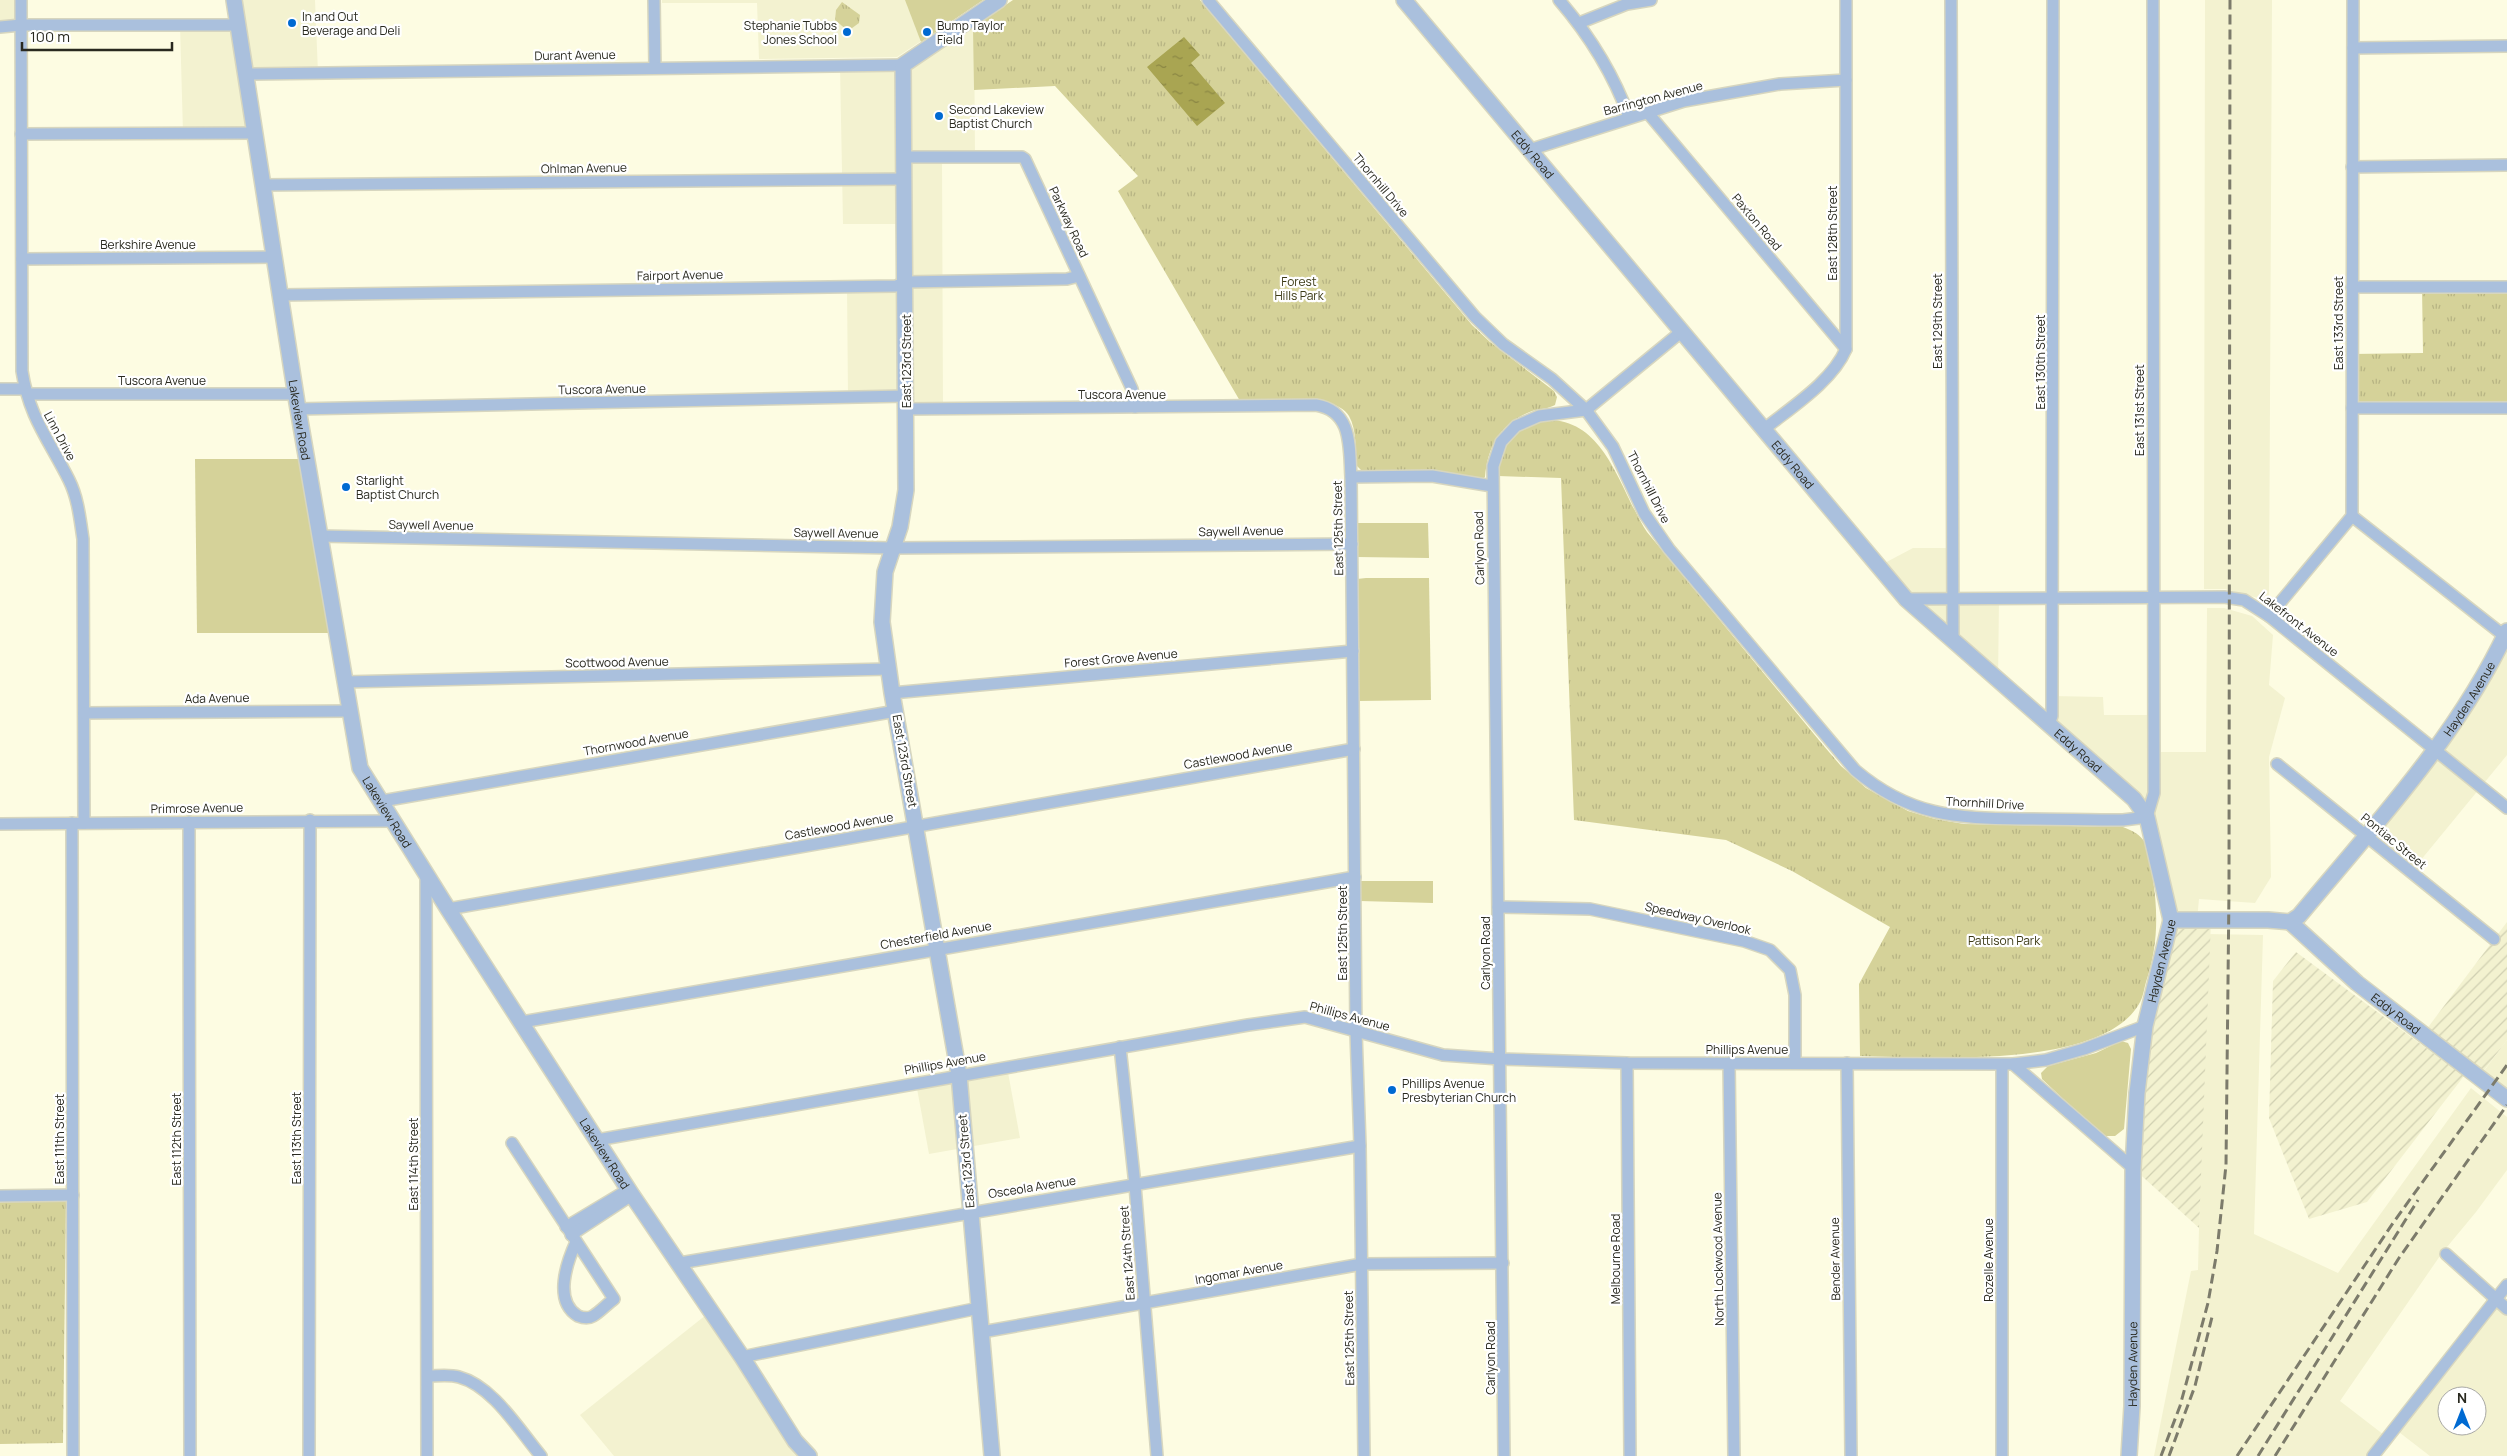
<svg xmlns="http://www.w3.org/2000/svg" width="2507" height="1456" font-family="Manrope,sans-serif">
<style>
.built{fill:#f3f2d0;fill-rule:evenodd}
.industrial{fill:url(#industrial-furrows)}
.grass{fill:#d5d299}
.park{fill:url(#park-tufts)}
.water{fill:url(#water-ripples)}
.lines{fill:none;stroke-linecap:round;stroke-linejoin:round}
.minor-casing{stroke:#d7d6bf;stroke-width:14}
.tertiary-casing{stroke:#d7d6bf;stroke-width:18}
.minor{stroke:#aac0dd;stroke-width:11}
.tertiary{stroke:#aac0dd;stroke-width:15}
.rail{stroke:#7c7b6b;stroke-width:3;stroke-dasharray:10 5;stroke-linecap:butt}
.poi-dot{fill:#006ad2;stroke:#fff;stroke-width:2}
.labels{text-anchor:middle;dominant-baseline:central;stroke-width:4.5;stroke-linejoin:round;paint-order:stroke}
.poi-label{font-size:12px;fill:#29291f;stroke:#fff;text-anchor:start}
.street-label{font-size:12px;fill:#29291f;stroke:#fff}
.park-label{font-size:12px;fill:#3d3b17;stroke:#fff}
</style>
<defs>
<pattern id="industrial-furrows" width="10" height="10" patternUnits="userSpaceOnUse" patternTransform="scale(1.25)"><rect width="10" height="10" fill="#f3f2d0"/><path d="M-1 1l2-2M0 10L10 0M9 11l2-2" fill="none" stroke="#d0d0b2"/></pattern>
<pattern id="park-tufts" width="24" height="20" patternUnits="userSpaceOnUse" patternTransform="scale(1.25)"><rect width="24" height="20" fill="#d5d299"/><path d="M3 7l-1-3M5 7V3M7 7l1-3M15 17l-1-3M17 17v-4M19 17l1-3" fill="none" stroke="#b7b483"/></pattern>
<pattern id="water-ripples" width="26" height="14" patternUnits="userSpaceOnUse" patternTransform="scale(1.25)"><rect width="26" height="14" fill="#a9a552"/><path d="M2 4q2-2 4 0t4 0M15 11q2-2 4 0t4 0" fill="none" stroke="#8a8643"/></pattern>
</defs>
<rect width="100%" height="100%" fill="#fdfce2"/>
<g class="built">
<path d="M0 0H21V25L0 27Z"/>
<path d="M234 0H315L318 73 247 74 254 133H183L180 25H237Z"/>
<path d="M662 0H983L897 57 759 59 757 3H662Z"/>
<path d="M2205 0H2272L2269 601 2225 589H2204Z"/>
<path d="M974 17 975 157H942L943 409H906V396L848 397 847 287 906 282 904 224H843L840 66 903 65Z"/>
<path d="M1913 548H1952V599H1999L1998 681 1879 566Z"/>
<path d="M2207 608H2224L2252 616 2273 635 2269 685 2285 698 2269 757 2271 877 2255 903 2199 899 2197 920H2171L2147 817 2051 720 2052 696 2103 697 2104 715H2154V752H2206Z"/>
<path d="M2507 631V755L2411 872 2366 835 2434 750Z"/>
<path d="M2206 934 2263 935 2254 1234 2338 1273 2471 1088 2507 1117V1170L2476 1212 2442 1253 2340 1401 2388 1438 2373 1456H2154L2191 1271 2198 1270Z"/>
<path d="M2507 1040V1089L2484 1071Z"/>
<path d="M1007 1067 1020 1138 929 1154 916 1083Z"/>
<path d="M2496 1299 2507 1309V1456H2430L2395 1429ZM2447 1396H2477V1426H2447Z"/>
<path d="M711 1311 809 1456H614L580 1415Z"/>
</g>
<g class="industrial">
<path d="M2171 920H2211L2199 1228 2133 1168 2137 1093Z"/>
<path d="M2507 922V1040L2479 1077 2423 1034Z"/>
<path d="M2296 952 2464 1076 2367 1202 2309 1219 2269 1118 2273 981Z"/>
</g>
<g class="grass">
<path d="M905 0H983L921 42Z"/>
<path d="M195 459H307L337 633H197Z"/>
<path d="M1357 523H1428L1429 558 1357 557Z"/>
<path d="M1366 578H1429L1431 700 1359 701 1357 579Z"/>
<path d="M1360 881H1433V903L1360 901Z"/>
<path d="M2121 1041 2128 1043 2131 1049 2124 1129 2115 1136H2103L2042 1079 2041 1073 2048 1066 2096 1053Z"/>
</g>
<g class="park">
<path d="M1013 0H1200L1472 325 1490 342 1554 391 1557 397 1555 405C1548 409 1539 409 1532 411 1501 423 1488 445 1485 477L1482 480 1419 470H1361L1357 466C1355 450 1357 430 1349 416 1334 391 1266 401 1240 401L1118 191 1138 176 1055 86 974 90 973 27Z"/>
<path d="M842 2 860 15 859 23 848 31 835 20 836 10Z"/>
<path d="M2422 287H2507V408H2352V354L2423 353Z"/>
<path d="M1546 420C1606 418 1620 491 1647 532L1823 745 1841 766 1866 788 1908 811 1935 819 1964 824 2123 827C2133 831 2140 834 2146 844 2157 891 2162 935 2146 982 2144 989 2143 998 2139 1004 2101 1070 1926 1057 1860 1056L1859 984 1890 927 1792 871 1726 840 1574 820 1561 478 1498 476C1500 445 1516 427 1546 420Z"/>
<path d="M0 1201H66L63 1443 0 1444Z"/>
</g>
<path class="water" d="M1184 37 1200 55 1191 63 1225 103 1197 126 1147 67Z"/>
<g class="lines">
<defs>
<g id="minor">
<path d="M21 0 22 371C29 417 49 440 69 480 78 498 80 519 83 539L84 823"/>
<path d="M654 0 655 68"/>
<path d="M1208 0 1475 317 1503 344 1552 379 1586 410 1613 447 1644 513 1669 549 1855 770C1909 816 1955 818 2023 819 2056 819 2089 820 2123 820L2147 817 2154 793 2153 0"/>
<path d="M1559 0C1590 36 1613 73 1629 117"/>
<path d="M1951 0 1953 642"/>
<path d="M1579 23 1627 4 1651 0"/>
<path d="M0 27 21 25H237"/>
<path d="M2353 48 2507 46"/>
<path d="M247 74 903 65"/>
<path d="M1648 113 1846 349"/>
<path d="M21 134 254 133"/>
<path d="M1529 150 1684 101 1780 84 1846 80"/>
<path d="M904 157H1022L1025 159 1132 389 1135 407"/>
<path d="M2352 167 2507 165"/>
<path d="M263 185 904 179"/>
<path d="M22 259 275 257"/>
<path d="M2352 287H2507"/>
<path d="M281 295 896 286 906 282 1067 279 1079 276"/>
<path d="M0 389H25"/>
<path d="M28 394H296"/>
<path d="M2352 408H2507"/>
<path d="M298 409 906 396"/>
<path d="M906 409 1316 405C1353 411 1349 448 1351 477L1356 1032 1360 1146 1364 1456"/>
<path d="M1763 430C1790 408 1832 382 1846 349V0"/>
<path d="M1351 477 1432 476 1492 486"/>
<path d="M2352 516 2507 638"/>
<path d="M320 536 892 548 1352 544"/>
<path d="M1906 599 2224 597 2244 600 2269 616 2507 808"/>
<path d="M2269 616 2352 516 2353 0"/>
<path d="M345 682 889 669"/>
<path d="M892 693 1353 651"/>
<path d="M84 713 350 711"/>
<path d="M2049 724 2052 716V696L2053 0"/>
<path d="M2277 764 2494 939"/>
<path d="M382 801 896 711"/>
<path d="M189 822 190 1456"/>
<path d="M72 823 73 1456"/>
<path d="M0 824 394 821"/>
<path d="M426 873 427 1456"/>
<path d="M1498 907 1590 909 1744 941 1770 950 1790 970 1795 995V1063"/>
<path d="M448 909 1354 749"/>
<path d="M522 1022 1355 877"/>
<path d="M1120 1047 1135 1185 1157 1456"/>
<path d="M1627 1063 1630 1456"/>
<path d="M1729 1063 1734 1456"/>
<path d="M1847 1063 1851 1456"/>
<path d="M2013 1064 2133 1168"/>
<path d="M2002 1065V1456"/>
<path d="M597 1140 1248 1025 1305 1017 1443 1055 1500 1059 1627 1063 2013 1064 2046 1060 2084 1049 2145 1026"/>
<path d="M512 1143 614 1299C607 1304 600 1312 593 1316 588 1319 583 1318 578 1316 553 1301 567 1262 576 1242"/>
<path d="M0 1196 73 1195"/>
<path d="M566 1227 621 1194"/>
<path d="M571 1235 632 1195"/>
<path d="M2446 1254 2507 1309"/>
<path d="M680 1263 1360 1146"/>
<path d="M982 1332 1362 1264 1503 1263"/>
<path d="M742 1357 979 1308"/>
<path d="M428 1376C437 1376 449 1374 459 1377 493 1386 519 1430 541 1456"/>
<path d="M309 1456 310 820"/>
<path d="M1504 1456 1493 466 1501 442 1516 426 1539 416 1586 410 1681 332"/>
<path d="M2373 1456 2507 1285"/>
</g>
<g id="tertiary">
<path id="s1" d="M234 0 297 403 360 768 448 909 632 1195 742 1357 795 1441 809 1456"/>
<path id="s2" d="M1404 0 1906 599 2134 799 2147 817 2171 920"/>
<path id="s3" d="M2290 922 2357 983 2507 1099"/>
<path d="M992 1456 959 1075 892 693 882 622 885 572 900 527 906 490 903 65 999 0"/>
<path id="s4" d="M2129 1456 2132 1406 2133 1168 2137 1093 2145 1026 2171 920H2268L2290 922 2299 916C2373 827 2458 736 2507 631"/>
</g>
</defs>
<use href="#minor" class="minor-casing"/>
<use href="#tertiary" class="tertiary-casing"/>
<use href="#minor" class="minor"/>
<use href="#tertiary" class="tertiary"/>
<g class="rail">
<path d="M2161 1456 2180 1406 2208 1303 2217 1251 2226 1165 2229 890 2230 0"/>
<path d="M2169 1456 2195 1386 2213 1313"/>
<path d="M2237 1456 2393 1223 2507 1065"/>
<path d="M2258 1456 2418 1200"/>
<path d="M2275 1456 2399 1258 2507 1105"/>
</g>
</g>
<g class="poi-dot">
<circle cx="292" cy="23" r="5"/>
<circle cx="847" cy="32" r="5"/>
<circle cx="927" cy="32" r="5"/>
<circle cx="939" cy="116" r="5"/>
<circle cx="346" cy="487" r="5"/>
<circle cx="1392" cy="1090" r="5"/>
</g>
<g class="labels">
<g class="poi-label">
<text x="302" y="16">In and Out<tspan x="302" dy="14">Beverage and Deli</tspan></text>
<text x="837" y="25" text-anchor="end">Stephanie Tubbs<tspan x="837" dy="14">Jones School</tspan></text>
<text x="937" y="25">Bump Taylor<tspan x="937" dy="14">Field</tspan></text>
<text x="949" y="109">Second Lakeview<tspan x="949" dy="14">Baptist Church</tspan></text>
<text x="356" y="480">Starlight<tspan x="356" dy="14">Baptist Church</tspan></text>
<text x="1402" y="1083">Phillips Avenue<tspan x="1402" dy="14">Presbyterian Church</tspan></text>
</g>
<g class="street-label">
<text transform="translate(575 55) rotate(-1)">Durant Avenue</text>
<text transform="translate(1653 98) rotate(-15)">Barrington Avenue</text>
<text stroke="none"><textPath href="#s2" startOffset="201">Eddy Road</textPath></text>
<text transform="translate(584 168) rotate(-1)">Ohlman Avenue</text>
<text transform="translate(1381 185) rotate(50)">Thornhill Drive</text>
<text transform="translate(1069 222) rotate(65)">Parkway Road</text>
<text transform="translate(1757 222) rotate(50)">Paxton Road</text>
<text transform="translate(1832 233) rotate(-90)">East 128th Street</text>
<text x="148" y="244">Berkshire Avenue</text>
<text transform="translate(680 275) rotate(-1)">Fairport Avenue</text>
<text transform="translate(1937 321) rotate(-90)">East 129th Street</text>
<text transform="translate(2338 323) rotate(-90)">East 133rd Street</text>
<text transform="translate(906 361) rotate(-90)">East 123rd Street</text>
<text transform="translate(2040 362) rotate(-90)">East 130th Street</text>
<text x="162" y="380">Tuscora Avenue</text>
<text transform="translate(602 389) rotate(-1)">Tuscora Avenue</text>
<text x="1122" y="394">Tuscora Avenue</text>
<text transform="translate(2139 410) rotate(-90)">East 131st Street</text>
<text stroke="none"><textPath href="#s1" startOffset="425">Lakeview Road</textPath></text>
<text transform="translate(60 436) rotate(62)">Linn Drive</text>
<text stroke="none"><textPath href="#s2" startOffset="606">Eddy Road</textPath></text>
<text transform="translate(1649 487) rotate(63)">Thornhill Drive</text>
<text transform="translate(431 525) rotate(1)">Saywell Avenue</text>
<text transform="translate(1338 528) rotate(-91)">East 125th Street</text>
<text transform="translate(1241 531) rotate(-1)">Saywell Avenue</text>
<text transform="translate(836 533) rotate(1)">Saywell Avenue</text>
<text transform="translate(1479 548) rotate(-91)">Carlyon Road</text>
<text transform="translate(2299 624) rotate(38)">Lakefront Avenue</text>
<text transform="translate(1121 658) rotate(-5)">Forest Grove Avenue</text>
<text transform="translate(617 662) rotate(-1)">Scottwood Avenue</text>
<text stroke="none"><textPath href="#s4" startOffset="946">Hayden Avenue</textPath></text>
<text transform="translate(217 698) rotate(-1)">Ada Avenue</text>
<text transform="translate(636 742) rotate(-10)">Thornwood Avenue</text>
<text stroke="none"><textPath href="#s2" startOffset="1011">Eddy Road</textPath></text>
<text transform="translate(1238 755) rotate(-10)">Castlewood Avenue</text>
<text transform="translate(905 761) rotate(80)">East 123rd Street</text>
<text transform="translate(1985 803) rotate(3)">Thornhill Drive</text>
<text transform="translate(197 808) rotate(-1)">Primrose Avenue</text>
<text stroke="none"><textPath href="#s1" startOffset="830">Lakeview Road</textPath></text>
<text transform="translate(839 826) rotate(-10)">Castlewood Avenue</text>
<text transform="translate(2394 841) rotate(39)">Pontiac Street</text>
<text transform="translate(1698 918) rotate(13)">Speedway Overlook</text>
<text transform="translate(1342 933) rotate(-90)">East 125th Street</text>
<text transform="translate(936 935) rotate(-10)">Chesterfield Avenue</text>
<text transform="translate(1485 953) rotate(-90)">Carlyon Road</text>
<text stroke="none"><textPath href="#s4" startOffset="498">Hayden Avenue</textPath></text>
<text stroke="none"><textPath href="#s3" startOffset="140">Eddy Road</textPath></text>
<text transform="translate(1350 1016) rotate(15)">Phillips Avenue</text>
<text x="1747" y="1049">Phillips Avenue</text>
<text transform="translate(945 1063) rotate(-10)">Phillips Avenue</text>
<text transform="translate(296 1138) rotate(-90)">East 113th Street</text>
<text transform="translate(59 1139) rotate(-90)">East 111th Street</text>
<text transform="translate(176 1139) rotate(-90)">East 112th Street</text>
<text stroke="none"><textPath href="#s1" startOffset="1235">Lakeview Road</textPath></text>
<text transform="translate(966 1161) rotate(-95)">East 123rd Street</text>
<text transform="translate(413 1164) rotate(-90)">East 114th Street</text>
<text transform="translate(1032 1187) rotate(-9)">Osceola Avenue</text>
<text transform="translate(1127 1253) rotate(-94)">East 124th Street</text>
<text transform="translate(1615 1259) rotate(-90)">Melbourne Road</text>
<text transform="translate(1718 1259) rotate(-91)">North Lockwood Avenue</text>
<text transform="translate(1835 1259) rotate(-91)">Bender Avenue</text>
<text transform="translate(1988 1260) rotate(-90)">Rozelle Avenue</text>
<text transform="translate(1239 1272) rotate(-10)">Ingomar Avenue</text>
<text transform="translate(1349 1338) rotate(-91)">East 125th Street</text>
<text transform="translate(1490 1358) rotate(-90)">Carlyon Road</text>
<text stroke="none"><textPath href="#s4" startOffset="92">Hayden Avenue</textPath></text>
</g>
<g class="park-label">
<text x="1299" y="281">Forest<tspan x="1299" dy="14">Hills Park</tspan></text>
<text x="2004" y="940">Pattison Park</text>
</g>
</g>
<g transform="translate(2462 1411)"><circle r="24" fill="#ffffff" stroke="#a9a9a5"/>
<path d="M0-4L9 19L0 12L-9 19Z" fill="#006ad2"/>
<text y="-8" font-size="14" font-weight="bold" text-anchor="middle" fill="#29291f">N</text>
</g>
<path d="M22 42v8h150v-8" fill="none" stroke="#29291f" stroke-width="2.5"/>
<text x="30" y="42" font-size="15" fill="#29291f" stroke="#ffffff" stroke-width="4" paint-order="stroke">100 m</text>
</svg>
